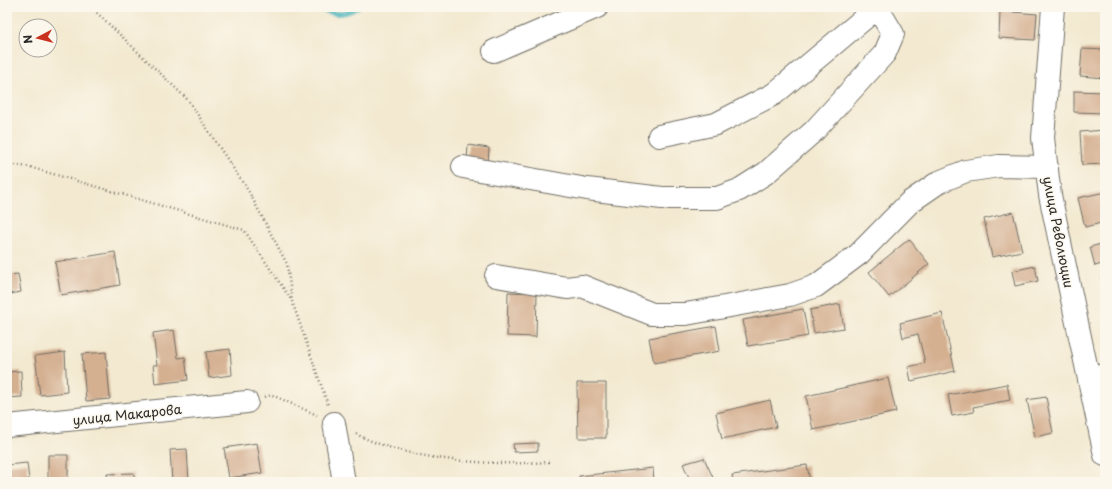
<svg xmlns="http://www.w3.org/2000/svg" width="1112" height="489" font-family="'Playpen Sans',sans-serif">
<style>
.lines{fill:none;stroke-linecap:round;stroke-linejoin:round}
.stream{stroke:#40b1b7;stroke-width:5}
.building{fill:#d4af90}
.minor-casing{stroke:#716e65;stroke-width:24}
.major-casing{stroke:#716e65;stroke-width:24}
.path{stroke:#716e65;stroke-width:2.5;stroke-dasharray:1 3;stroke-linecap:butt}
.minor{stroke:#fff;stroke-width:22}
.major{stroke:#fff;stroke-width:22}
.labels{text-anchor:middle;dominant-baseline:central;stroke-width:3;stroke-linejoin:round;paint-order:stroke}
.street-label{font-size:13px;fill:#2b2b2b;stroke:#fbf7ec}
</style>
<rect width="100%" height="100%" fill="#fbf7ec"/>
<filter id="ink" filterUnits="userSpaceOnUse"><feTurbulence type="fractalNoise" baseFrequency=".025" numOctaves="2"/><feDisplacementMap in="SourceGraphic" scale="8" xChannelSelector="R" yChannelSelector="G"/><feConvolveMatrix kernelMatrix="1 2 1 2 8 2 1 2 1" color-interpolation-filters="sRGB"/></filter>
<filter id="wash" filterUnits="userSpaceOnUse"><feTurbulence type="fractalNoise" baseFrequency=".012" numOctaves="4" result="noise"/><feDisplacementMap in="SourceGraphic" scale="16" xChannelSelector="R" yChannelSelector="G"/><feGaussianBlur stdDeviation="0.9" result="paint"/><feColorMatrix in="noise" values="0 0 0 0 0 0 0 0 0 0 0 0 0 0 0 0 0 1.4 0 .05"/><feComposite in="paint" operator="in"/></filter>
<g filter="url(#wash)">
<rect width="100%" height="100%" fill="#f3e9d0"/>
<g class="lines">
<path class="stream" d="M313 7C330 13 342 18 358 7"/>
</g>
<g id="blocks">
<g class="building">
<path d="M1000 11 1037 14 1035 40 999 38Z"/>
<path d="M1082 49 1105 50V78L1080 76Z"/>
<path d="M1074 91 1105 92V113L1074 112Z"/>
<path d="M1105 130V164L1082 165 1080 132Z"/>
<path d="M468 145 489 148 488 164 467 161Z"/>
<path d="M1105 192V222L1085 227 1078 198Z"/>
<path d="M1013 212 1022 251 992 257 984 219Z"/>
<path d="M909 239 929 264 889 297 869 272Z"/>
<path d="M1105 243V263L1095 266 1090 247Z"/>
<path d="M115 252 120 285 61 295 55 262Z"/>
<path d="M1035 266 1038 281 1015 286 1012 271Z"/>
<path d="M18 274 21 292 10 294 8 275Z"/>
<path d="M1105 276V292H1104L1101 277Z"/>
<path d="M508 292 537 293 536 337 507 336Z"/>
<path d="M840 304 844 328 814 333 810 310Z"/>
<path d="M803 309 808 336 748 346 743 320Z"/>
<path d="M942 313 955 371 911 381 908 367 925 363 918 334 903 338 900 323Z"/>
<path d="M716 326 720 351 654 363 649 338Z"/>
<path d="M174 330 178 358 185 357 188 380 155 384 153 365H157L153 333Z"/>
<path d="M230 349 232 375 209 378 206 352Z"/>
<path d="M65 352 67 392 40 395 35 356Z"/>
<path d="M106 352 110 399 86 401 82 354Z"/>
<path d="M21 371 22 397 7 398V372Z"/>
<path d="M888 378 896 412 813 430 806 396Z"/>
<path d="M577 383H606V438H578Z"/>
<path d="M1007 384 1010 400 973 407 974 412 952 416 948 395Z"/>
<path d="M1046 397 1053 433 1035 437 1027 400Z"/>
<path d="M770 400 776 427 722 439 716 413Z"/>
<path d="M257 443 262 473 229 478 224 448Z"/>
<path d="M538 443V451L514 452 513 444Z"/>
<path d="M187 449 189 482H172L170 450Z"/>
<path d="M48 455H68V480L48 481Z"/>
<path d="M704 458 715 482H691L683 464Z"/>
<path d="M27 463 29 480 7 482V465Z"/>
<path d="M807 465 810 482H733L732 475Z"/>
<path d="M653 468 654 482H579V476Z"/>
<path d="M134 473V482H108L107 474Z"/>
</g>
</g>
</g>
<g filter="url(#ink)">
<use href="#blocks" fill-opacity="0" stroke="#716e65" stroke-width="1"/>
<g class="lines">
<defs>
<g id="minor">
<path d="M494 51 597 7"/>
<path d="M659 136 716 124 774 94 878 7"/>
<path d="M463 167 587 189 662 198H717L739 190 766 173 814 131 885 53 893 34 877 7"/>
<path d="M496 276 567 288 582 286 652 314H686L790 295 816 286 859 254 910 202 939 182 966 171 999 166 1047 167"/>
<path d="M1089 378 1105 375"/>
<path d="M334 423 344 482"/>
<path d="M7 426 247 402"/>
</g>
<path id="major" d="M1053 7 1043 138 1050 195 1105 455"/>
</defs>
<use href="#minor" class="minor-casing"/>
<use href="#major" class="major-casing"/>
<g class="path">
<path d="M91 7 188 100 249 192 287 264 292 301"/>
<path d="M7 164 29 167 244 230 292 301 328 405"/>
<path d="M265 397 272 395 317 415"/>
<path d="M356 434C408 461 491 466 549 462"/>
</g>
<use href="#minor" class="minor"/>
<use href="#major" class="major"/>
</g>
</g>
<g class="labels">
<g class="street-label">
<text transform="translate(1059 232) rotate(79)">улица Революции</text>
<text transform="translate(127 414) rotate(-6)">улица Макарова</text>
</g>
</g>
<rect width="1112" height="489" fill="none" stroke="#fbf7ec" stroke-width="24"/>
<g transform="translate(38 38) rotate(263)"><circle r="19" fill="#fbf7ec" stroke="#a8a59f"/>
<path d="M0-3L7 15L0 10L-7 15Z" fill="#c8321e"/>
<text y="-6" font-size="11" font-weight="bold" text-anchor="middle" fill="#2b2b2b">N</text>
</g>
</svg>
